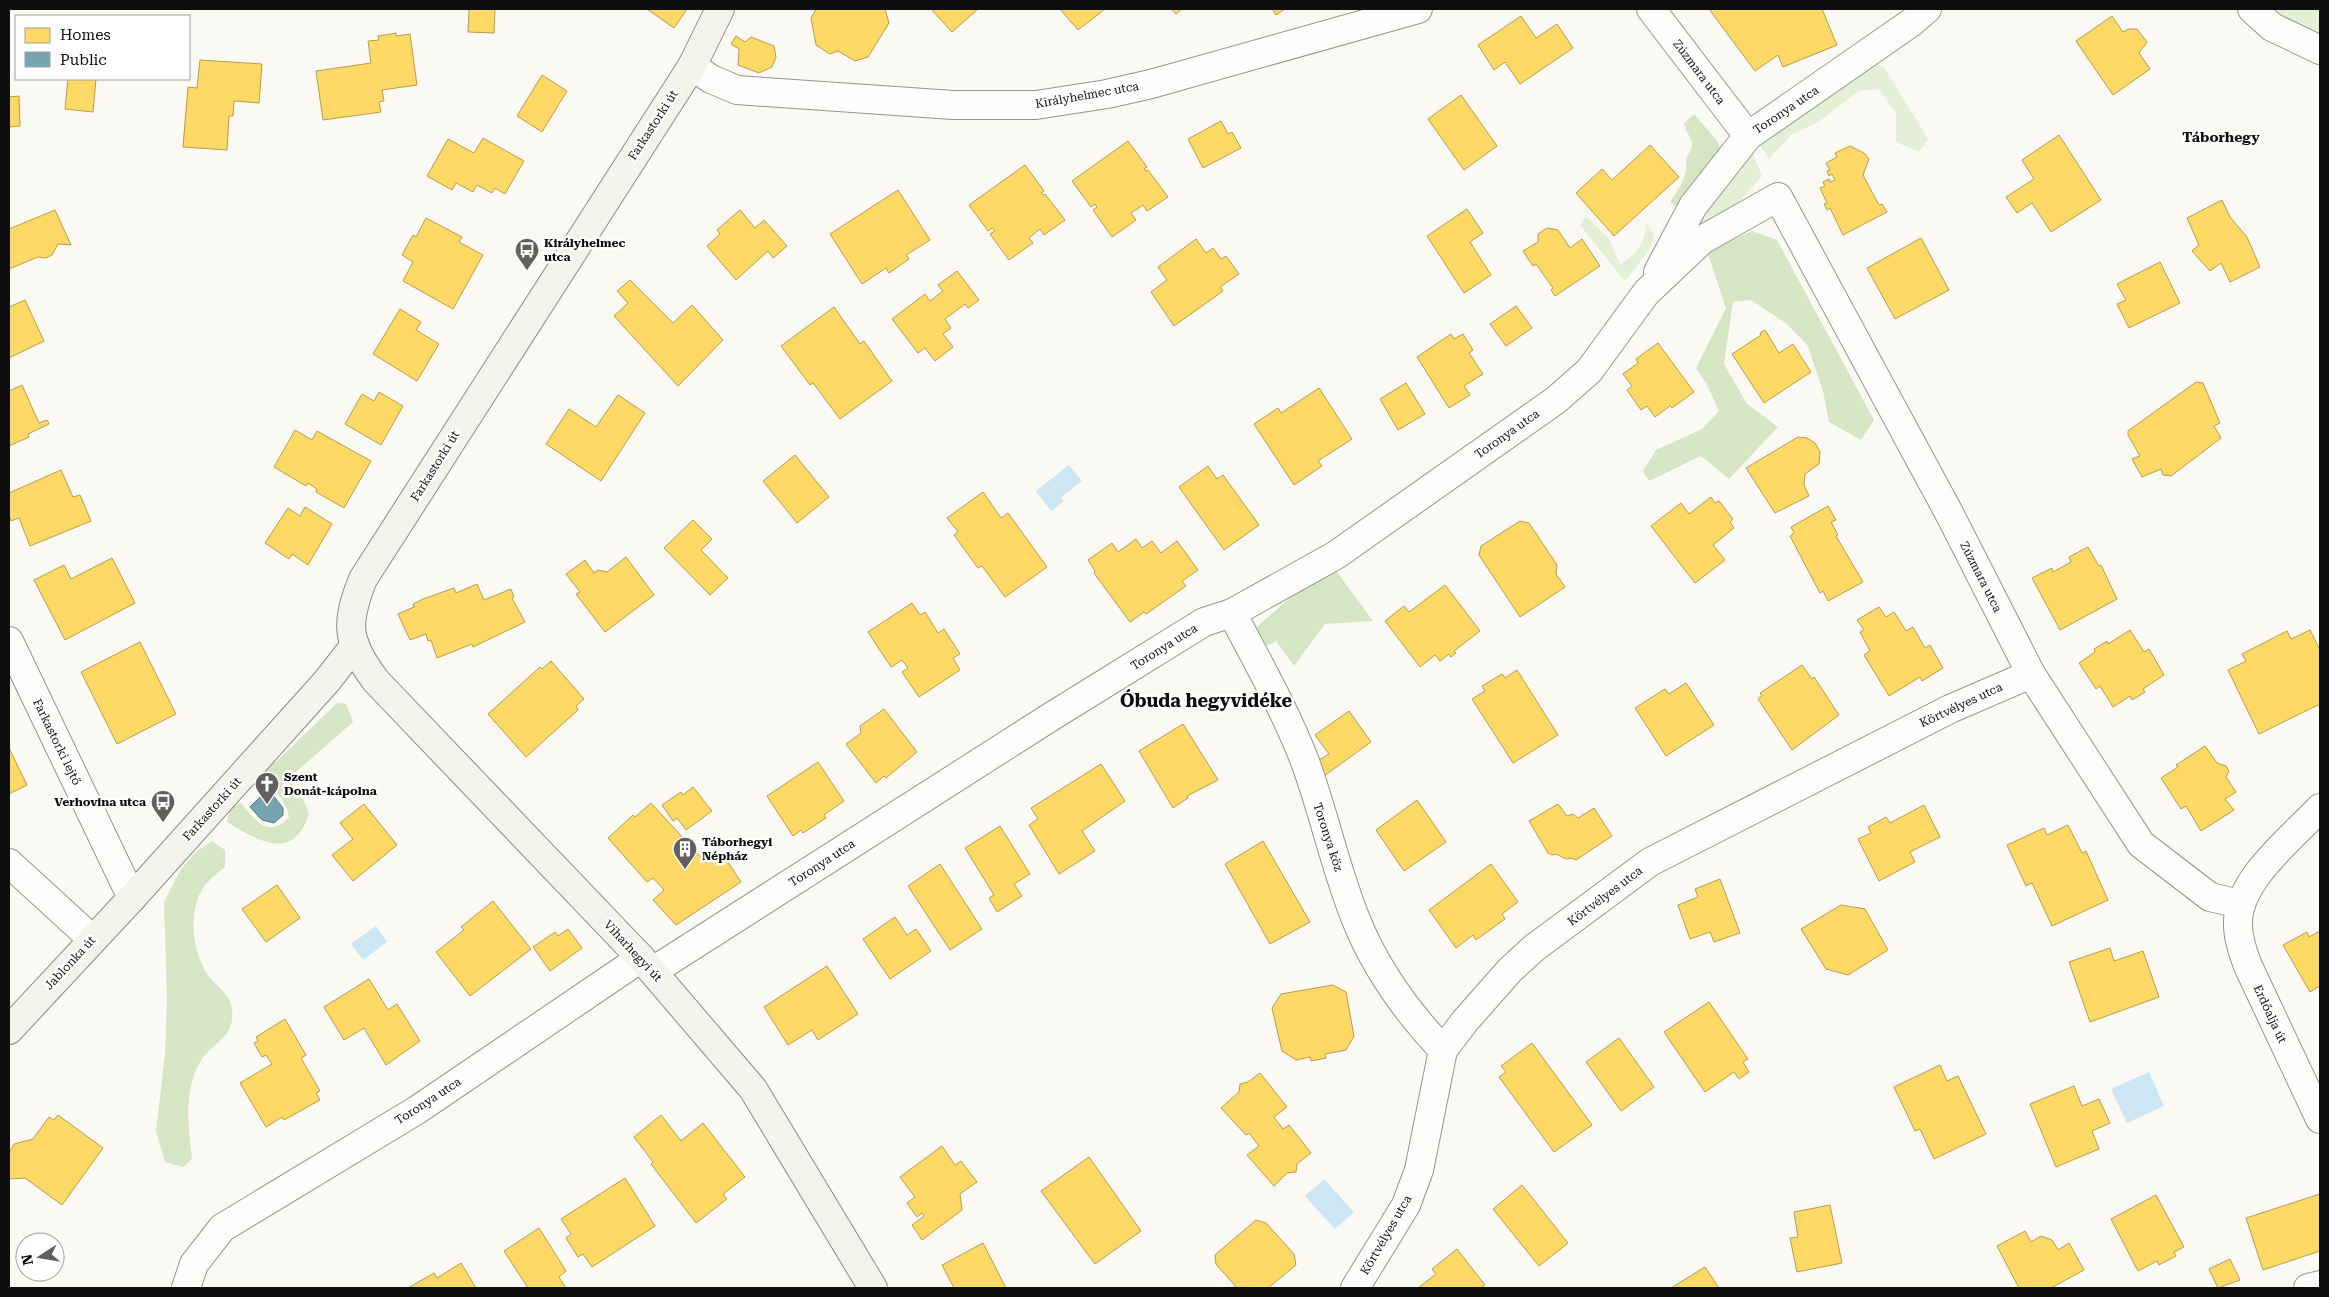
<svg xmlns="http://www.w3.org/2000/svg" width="2329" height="1297" font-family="'Roboto Serif',serif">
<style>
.green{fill:#e5efd5}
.forest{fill:#d6e6c4}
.water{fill:#cce6f3}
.homes{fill:#ffd966;stroke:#b79c4c}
.public{fill:#76a5af;stroke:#57787f}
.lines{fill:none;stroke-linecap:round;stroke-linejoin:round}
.street-casing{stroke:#949492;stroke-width:30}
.secondary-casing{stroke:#8b8a88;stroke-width:30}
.street{stroke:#fefefd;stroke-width:28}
.secondary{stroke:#f4f3eb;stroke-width:28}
.labels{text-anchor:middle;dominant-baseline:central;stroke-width:5;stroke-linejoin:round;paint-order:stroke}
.street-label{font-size:12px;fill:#0e0e0e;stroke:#fff}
.poi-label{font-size:12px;font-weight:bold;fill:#0e0e0e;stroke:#fff;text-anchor:start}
.neighbourhood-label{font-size:14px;font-weight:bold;fill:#0e0e0e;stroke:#fff}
.district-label{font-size:18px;font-weight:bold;fill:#0e0e0e;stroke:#fff}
</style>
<rect width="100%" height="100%" fill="#faf9f4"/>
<g class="green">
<path d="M2267 9H2320V37Z"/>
<path d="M1871 62 1884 67 1928 139 1919 152 1896 142V113L1879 89 1859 91 1817 123 1791 135 1769 159 1758 142Z"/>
<path d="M1750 147 1762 176 1722 221 1693 240 1694 215Z"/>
<path d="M1586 216 1609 239 1620 265C1639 251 1645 245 1646 222L1654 235 1651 247 1627 279 1624 280 1580 225Z"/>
</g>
<g class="forest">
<path d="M1694 114 1716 139 1722 151 1680 209 1670 202C1680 187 1688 177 1686 158 1699 141 1688 140 1684 123Z"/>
<path d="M1752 231 1777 240 1874 420 1861 440 1829 422 1823 391 1808 346 1787 324 1751 300 1733 302 1724 364 1747 404 1778 427 1729 479 1701 456 1649 481 1643 471 1656 450 1702 429 1719 411 1707 385 1696 368 1726 308 1707 251Z"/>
<path d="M1334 568 1373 621 1325 624 1294 666 1276 641 1263 648 1253 630 1305 585Z"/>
<path d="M337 703 346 704 353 722 288 779 300 792 309 814C293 862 259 842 227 822L230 808 241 803C255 821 268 838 289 818 287 801 276 790 261 780V772L267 765 276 762Z"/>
<path d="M212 841 225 850V867C218 873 208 880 203 888 188 911 192 948 206 972 218 991 235 993 232 1020 230 1038 211 1045 202 1059 183 1087 188 1127 192 1159L183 1167 165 1162 156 1131 165 1054 167 999 164 902 181 869 197 851Z"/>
</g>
<g class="water">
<path d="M1069 465 1082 481 1061 497 1064 501 1051 511 1036 491Z"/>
<path d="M376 926 387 942 363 960 351 944Z"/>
<path d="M2149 1072 2164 1106 2127 1123 2111 1089Z"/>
<path d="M1324 1179 1354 1212 1335 1229 1305 1196Z"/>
</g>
<g class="homes">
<path d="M469 9H495L494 33 468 32Z"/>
<path d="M647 9H687L674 28Z"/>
<path d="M816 9H885L889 23 868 57 855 61 838 51 830 54 816 45 811 18Z"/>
<path d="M931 9H978L952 32Z"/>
<path d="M1060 9H1105L1078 30Z"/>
<path d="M1171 9H1182L1176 14Z"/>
<path d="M1272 9H1285L1276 15Z"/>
<path d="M1709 9H1822L1837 45 1783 67 1778 55 1755 71Z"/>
<path d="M1521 16 1536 38 1557 24 1573 48 1520 84 1505 62 1494 70 1478 45Z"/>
<path d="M2112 16 2123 32 2128 29H2137L2147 42 2139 53 2150 69 2113 95 2076 41Z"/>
<path d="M396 33V36L410 34 417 85 382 90 384 101 379 102 381 112 323 120 316 71 371 63 368 41 379 40 378 36Z"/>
<path d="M736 36 745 42 751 37 774 46 776 57 772 67 759 73 738 65 739 49 731 44Z"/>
<path d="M200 60 262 64 259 103 234 101 233 116H229L227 150 183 147 188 87 197 88Z"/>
<path d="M542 75 567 91 542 132 517 116Z"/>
<path d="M68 79H96L93 112 65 109Z"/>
<path d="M1461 95 1497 146 1464 170 1428 119Z"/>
<path d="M19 96 20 126 9 127V97Z"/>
<path d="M1221 121 1228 134 1232 132 1241 148 1203 168 1188 139Z"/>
<path d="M2059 135 2101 200 2051 232 2032 203 2017 213 2006 197 2034 179 2022 160Z"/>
<path d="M483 138 524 161 505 194 495 188 492 193 477 185 473 192 456 183 452 190 427 176 448 139 474 153Z"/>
<path d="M1128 141 1147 167 1144 169 1146 171 1148 170 1168 197 1147 211 1143 205 1131 213 1136 220 1112 237 1093 210 1097 207 1095 204 1091 207 1072 181Z"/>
<path d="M1650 145 1679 177 1614 236 1576 193 1602 169 1612 180Z"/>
<path d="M1850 146 1864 153 1869 159 1863 175 1879 205 1882 204 1887 212 1843 235 1830 208 1827 210 1824 204 1827 203 1820 188 1825 186 1823 182 1829 179 1830 182 1835 180 1832 174 1829 176 1827 171 1830 170 1826 163 1837 157 1835 153Z"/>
<path d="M1025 165 1044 191 1041 193 1043 195 1045 194 1065 220 1044 235 1040 229 1029 238 1033 243 1009 260 990 234 995 231 992 228 988 231 969 205Z"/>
<path d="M898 190 930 240 906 255 909 259 889 273 886 268 862 284 830 234Z"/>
<path d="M2222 200 2230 217 2247 237 2260 267 2230 282 2221 263 2210 271 2192 251 2199 245 2187 218Z"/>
<path d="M1467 209 1483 233 1470 242 1491 275 1464 293 1427 236Z"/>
<path d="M55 210 71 245 58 244 52 255 46 258 38 257 9 269V229Z"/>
<path d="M740 210 755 228 764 220 787 246 773 258 768 251 736 280 707 246 720 234 717 230Z"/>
<path d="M426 218 462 237 459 242 483 255 453 309 403 281 413 262 402 255 413 235 416 237Z"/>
<path d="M1547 228 1558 230 1570 248 1582 239 1600 266 1555 296 1551 290 1553 288 1536 264 1533 266 1523 251 1538 242V234Z"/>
<path d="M1921 238 1949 290 1895 319 1867 268Z"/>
<path d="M1196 239 1206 253 1213 248 1221 259 1226 256 1239 274 1220 287 1223 291 1174 326 1151 292 1167 280 1158 267Z"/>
<path d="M2160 262 2180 303 2129 328 2117 304 2126 300 2117 284Z"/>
<path d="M957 271 979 300 968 308 965 304 945 319 951 328 943 334 953 347 935 361 925 348 918 353 892 319 925 294 930 301 943 291 938 285Z"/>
<path d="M630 280 673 323 692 305 723 340 678 386 614 316 628 303 617 291Z"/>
<path d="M25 300 44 341 9 358V307Z"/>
<path d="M1516 306 1532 328 1506 346 1490 324Z"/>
<path d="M834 307 860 344 864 341 892 381 840 419 813 383 810 385 781 346Z"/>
<path d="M400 309 421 322 416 330 439 344 417 381 373 354Z"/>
<path d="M1765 330 1779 353 1793 344 1811 372 1764 403 1732 354 1761 335 1760 333Z"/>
<path d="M1451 334 1454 339 1463 334 1473 350 1469 353 1483 374 1464 386 1470 395 1449 408 1417 357Z"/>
<path d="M1658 343 1694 392 1672 408 1670 406 1655 417 1647 406 1641 410 1627 390 1632 386 1623 374 1638 363 1636 359Z"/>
<path d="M2196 382 2203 383 2220 423 2214 426 2221 438 2171 476 2163 475 2161 469 2142 477 2132 459 2140 456 2128 435V431Z"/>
<path d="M1406 383 1425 414 1398 430 1380 399Z"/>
<path d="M22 385 39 423 47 420 49 424 28 434 29 437 9 446V391Z"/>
<path d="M1319 388 1352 439 1318 461 1322 466 1294 485 1254 424 1278 408 1281 413Z"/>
<path d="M379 392 403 406 381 445 345 424 362 394 374 401Z"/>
<path d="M618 395 645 413 601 481 546 444 569 409 596 427Z"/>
<path d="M295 430 312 440 317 431 371 461 344 508 316 492 317 489 308 483 306 486 274 467Z"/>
<path d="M1798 437 1807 438 1815 443 1820 452 1819 464 1805 474 1804 485 1809 496 1775 513 1746 468Z"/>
<path d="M795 455 829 497 797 523 763 481Z"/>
<path d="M1208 466 1217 479 1223 475 1259 525 1224 550 1179 487Z"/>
<path d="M61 470 73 497 80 495 91 521 30 546 19 518 11 521 9 515V493Z"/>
<path d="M983 492 1001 518 1008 513 1047 567 1005 597 982 566 978 568 954 535 958 532 947 518Z"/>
<path d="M1711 497 1715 503 1719 501 1733 519 1730 522 1734 528 1713 545 1725 560 1695 583 1651 526 1681 503 1689 514Z"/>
<path d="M1828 506 1836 520 1831 522 1838 535 1836 536 1863 582 1828 601 1823 591 1820 593 1790 536 1794 533 1791 527Z"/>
<path d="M305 507 332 524 308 565 292 554 289 559 265 543 288 508 300 516Z"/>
<path d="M693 520 712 539 701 550 728 578 710 595 664 548Z"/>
<path d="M1520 521 1529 523 1557 565 1556 574 1565 587 1520 617 1479 555 1481 546Z"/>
<path d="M1136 539 1142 548 1152 541 1161 553 1177 541 1198 570 1182 581 1186 586 1146 614 1144 612 1130 622 1094 573 1095 571 1088 560 1112 543 1118 552Z"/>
<path d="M2088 547 2099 566 2101 565 2117 599 2060 630 2032 578 2052 568 2053 572 2071 562 2069 557Z"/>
<path d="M626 557 654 595 605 632 576 594 580 592 566 574 585 560 594 573 598 570 607 572Z"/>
<path d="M112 558 135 603 65 640 34 580 64 565 71 579Z"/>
<path d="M477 584 484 600 511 589 514 597 512 598 525 622 473 647 472 644 437 658 431 640 428 641 426 634 410 640 398 614 414 607 413 604 423 599 454 588 456 593Z"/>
<path d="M1445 585 1480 631 1454 651 1456 653 1451 657 1449 654 1440 661 1435 655 1420 667 1385 621 1404 606 1409 612Z"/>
<path d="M912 603 920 615 925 612 938 633 944 629 960 654 953 658 960 670 919 697 902 672 908 668 902 660 891 667 868 632Z"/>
<path d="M1879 607 1886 617 1894 612 1906 631 1913 627 1925 648 1930 645 1943 668 1922 681 1920 677 1889 696 1864 655 1870 651 1860 632 1864 630 1857 620Z"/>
<path d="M2130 630 2144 652 2149 649 2164 675 2143 689 2145 692 2132 700 2130 696 2113 707 2100 686 2096 689 2079 663 2095 652 2094 649 2107 641 2108 644Z"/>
<path d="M2310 630 2320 650V704L2259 734 2228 670 2246 661 2242 654 2287 631 2291 639Z"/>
<path d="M140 642 176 714 117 744 81 672Z"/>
<path d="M551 661 584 699 576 706 578 710 526 757 488 714 540 667 542 669Z"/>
<path d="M1802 665 1812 679 1814 677 1839 715 1792 750 1758 699 1762 696 1760 693Z"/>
<path d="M1517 670 1558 735 1513 763 1472 699 1485 691 1482 686 1502 674 1505 678Z"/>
<path d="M1686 683 1714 725 1666 756 1635 708 1665 689 1669 694Z"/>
<path d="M884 709 917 752 886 778 884 776 876 783 846 744 861 733 860 726Z"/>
<path d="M1349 711 1371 742 1324 776 1319 760 1329 754 1315 735Z"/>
<path d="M1183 724 1218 780 1187 796 1188 798 1173 808 1139 751Z"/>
<path d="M2205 746 2217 763 2226 766 2229 771 2226 777 2236 792 2225 799 2234 810 2201 831 2186 806 2181 809 2161 778 2178 767 2176 765Z"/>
<path d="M9 748 27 785 9 794Z"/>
<path d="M818 762 844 801 824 815 826 818 803 833 801 830 793 836 767 796Z"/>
<path d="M1101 764 1125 801 1082 831 1095 851 1059 874 1029 825 1038 819 1031 808Z"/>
<path d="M693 787 712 811 686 830 677 818 673 821 662 805 681 792 683 795Z"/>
<path d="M1417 800 1446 842 1404 871 1376 830Z"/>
<path d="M651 803 706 863 722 853 741 882 676 925 653 900 664 890 653 878 647 882 608 838 633 815 635 817Z"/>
<path d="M364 804 397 845 353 881 332 855 353 839 340 823Z"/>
<path d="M1558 804 1567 816 1573 814 1578 818 1594 808 1612 836 1576 860 1571 858 1566 859 1556 854 1553 855 1548 853 1529 821Z"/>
<path d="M1924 805 1940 837 1910 852 1915 862 1879 881 1858 839 1871 833 1868 827 1886 817 1890 823Z"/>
<path d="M2068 825 2082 853 2086 851 2108 900 2052 926 2032 883 2026 886 2007 845 2044 828 2047 835Z"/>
<path d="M1000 826 1030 874 1014 884 1022 896 997 912 989 898 994 895 965 848Z"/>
<path d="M1263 841 1310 922 1270 944 1225 864Z"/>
<path d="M940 864 982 929 950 950 908 886Z"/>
<path d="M1491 864 1518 902 1502 914 1505 919 1476 940 1473 935 1456 948 1429 910Z"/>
<path d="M1720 879 1740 933 1714 942 1710 932 1690 939 1678 905 1698 897 1695 889Z"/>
<path d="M277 885 300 918 266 942 242 909Z"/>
<path d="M493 901 531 949 470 996 436 952 464 930 461 927Z"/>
<path d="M1841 905 1865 909 1888 950 1848 975 1826 969 1801 929Z"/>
<path d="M895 917 907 935 916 929 931 951 890 979 863 939Z"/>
<path d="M568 929 582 948 550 971 533 947 555 932 558 936Z"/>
<path d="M2320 931V986L2310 992 2283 945 2307 932 2309 937Z"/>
<path d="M2110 948 2114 961 2143 951 2159 997 2090 1022 2069 962Z"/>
<path d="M827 966 858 1014 818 1040 812 1030 788 1045 764 1007Z"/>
<path d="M369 979 388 1010 397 1004 420 1041 386 1065 364 1028 344 1040 324 1007Z"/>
<path d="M1333 985 1346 992 1354 1036 1346 1050 1325 1054 1326 1058 1311 1061 1310 1057 1296 1060 1282 1051 1272 1008 1281 994Z"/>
<path d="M1709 1002 1748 1059 1743 1062 1749 1072 1739 1079 1734 1072 1705 1092 1664 1032Z"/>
<path d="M285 1019 306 1055 301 1058 320 1091 316 1093 320 1100 284 1120 282 1117 266 1127 240 1083 272 1064 266 1055 262 1057 254 1043 258 1041 256 1037Z"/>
<path d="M1619 1038 1654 1087 1621 1111 1586 1062Z"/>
<path d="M1532 1043 1592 1125 1554 1152 1499 1077 1506 1072 1501 1066Z"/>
<path d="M1940 1065 1947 1081 1958 1076 1986 1134 1934 1159 1920 1129 1915 1131 1894 1087Z"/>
<path d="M1260 1073 1287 1107 1274 1117 1283 1129 1289 1125 1311 1153 1297 1164 1296 1172 1287 1173 1274 1186 1247 1155 1259 1146 1249 1133 1246 1135 1221 1108 1239 1092 1240 1084 1248 1082Z"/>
<path d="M2074 1086 2082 1106 2099 1099 2110 1123 2092 1131 2099 1149 2056 1167 2030 1104Z"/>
<path d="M58 1115 103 1148 62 1205 25 1178 9 1179V1153L14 1144 33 1139 49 1117 54 1120Z"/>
<path d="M661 1115 681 1141 703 1123 745 1177 723 1194 727 1199 696 1223 651 1164 653 1162 634 1137Z"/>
<path d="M942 1146 955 1165 961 1161 977 1182 960 1194 962 1210 922 1240 912 1225 924 1216 922 1213 917 1217 907 1203 915 1197 900 1177Z"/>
<path d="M1089 1157 1141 1231 1095 1264 1041 1191Z"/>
<path d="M625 1178 655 1226 592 1267 583 1254 578 1257 566 1238 571 1234 561 1219Z"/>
<path d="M1522 1185 1568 1243 1539 1266 1493 1209Z"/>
<path d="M2320 1194V1251L2263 1270 2246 1218Z"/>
<path d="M2156 1195 2184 1247 2174 1252 2176 1256 2159 1265 2157 1261 2138 1271 2111 1219Z"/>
<path d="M1830 1205 1842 1263 1797 1272 1790 1238 1798 1237 1794 1212Z"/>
<path d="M1256 1220 1266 1223 1294 1254 1296 1265 1268 1288H1237L1216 1264 1215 1255Z"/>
<path d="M539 1228 566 1271 559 1277 566 1288H528L504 1251Z"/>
<path d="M2025 1231 2031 1242 2041 1236 2052 1240 2058 1250 2069 1243 2084 1270 2051 1288H2019L1997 1246Z"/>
<path d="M983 1243 1006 1288H954L942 1265Z"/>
<path d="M1457 1249 1485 1285 1481 1288H1418L1436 1274 1432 1269Z"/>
<path d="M2230 1259 2240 1280 2218 1288 2209 1269Z"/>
<path d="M461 1263 476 1288H408L434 1273 437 1278Z"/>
<path d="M1705 1267 1719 1288H1671Z"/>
</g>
<path class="public" d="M268 789 283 808V815L274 823 262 820 250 807Z"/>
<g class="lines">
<defs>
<g id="street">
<path d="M1651 9 1748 136"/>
<path d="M2252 9 2272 27 2320 50"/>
<path d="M692 66 711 79 737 90 953 105H1036L1107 94 1151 84 1418 9"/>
<path d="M1658 272 1693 206 1748 136 1912 22 1927 9"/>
<path d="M1232 613C1257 661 1284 708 1304 759 1324 812 1335 869 1357 922 1377 971 1407 1012 1443 1050"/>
<path d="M9 641 132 898"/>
<path d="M2320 808C2292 838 2236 881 2238 925 2238 939 2243 953 2248 966L2320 1119"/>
<path d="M9 863 92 939"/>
<path d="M653 971 1049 718 1204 622 1232 613 1336 555 1556 400 1589 371 1646 293 1702 240 1778 197 1949 513 2031 674 2141 844 2210 897 2240 904"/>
<path d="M186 1288 194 1264 222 1228 417 1110 641 958"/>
<path d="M1355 1288 1406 1205 1419 1170 1443 1050 1465 1021 1510 970 1534 948 1650 862 1950 709 2031 674"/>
<path d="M2308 1288 2320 1285"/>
</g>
<g id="secondary">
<path d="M720 9 692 66 363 579C345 624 346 641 376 681L641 958 753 1089 873 1288"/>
<path d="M9 1030 132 898 327 681 355 645"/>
</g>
</defs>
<use href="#street" class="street-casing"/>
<use href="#secondary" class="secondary-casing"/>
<use href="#street" class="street"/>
<use href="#secondary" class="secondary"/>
</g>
<defs>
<symbol id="bus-pin" viewBox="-11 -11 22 30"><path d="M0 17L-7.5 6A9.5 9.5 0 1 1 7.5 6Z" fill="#61605e" stroke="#fff"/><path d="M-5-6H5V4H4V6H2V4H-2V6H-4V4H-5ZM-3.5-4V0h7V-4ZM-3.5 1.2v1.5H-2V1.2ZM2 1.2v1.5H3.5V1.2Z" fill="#fff"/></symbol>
<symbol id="church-pin" viewBox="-11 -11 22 30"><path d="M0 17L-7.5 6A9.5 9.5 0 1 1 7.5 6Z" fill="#61605e" stroke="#fff"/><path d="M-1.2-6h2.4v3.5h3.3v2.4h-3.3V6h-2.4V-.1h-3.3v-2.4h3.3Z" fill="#fff"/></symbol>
<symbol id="building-pin" viewBox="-11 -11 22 30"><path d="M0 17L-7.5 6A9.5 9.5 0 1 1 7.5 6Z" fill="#61605e" stroke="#fff"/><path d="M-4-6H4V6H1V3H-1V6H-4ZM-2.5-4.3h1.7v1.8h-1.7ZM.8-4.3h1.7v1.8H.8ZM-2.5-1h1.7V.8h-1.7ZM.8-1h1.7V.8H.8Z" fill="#fff"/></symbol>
</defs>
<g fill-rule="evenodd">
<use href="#bus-pin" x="513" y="236" width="28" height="38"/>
<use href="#church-pin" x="253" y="770" width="28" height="38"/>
<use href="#bus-pin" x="149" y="788" width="28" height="38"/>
<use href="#building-pin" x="671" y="835" width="28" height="38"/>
</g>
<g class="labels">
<g class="street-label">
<text transform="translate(1699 72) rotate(53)">Zúzmara utca</text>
<text transform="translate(1087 95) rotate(-10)">Királyhelmec utca</text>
<text transform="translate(1786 110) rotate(-34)">Toronya utca</text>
<text transform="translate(653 125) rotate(-57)">Farkastorki út</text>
<text transform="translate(1507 434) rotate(-35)">Toronya utca</text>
<text transform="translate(435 466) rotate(-58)">Farkastorki út</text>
<text transform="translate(1981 577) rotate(63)">Zúzmara utca</text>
<text transform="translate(1164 647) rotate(-32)">Toronya utca</text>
<text transform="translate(1961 705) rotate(-25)">Körtvélyes utca</text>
<text transform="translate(57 742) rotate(64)">Farkastorki lejtő</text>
<text transform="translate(212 809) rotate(-48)">Farkastorki út</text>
<text transform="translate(1328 837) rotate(72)">Toronya köz</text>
<text transform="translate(822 863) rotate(-33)">Toronya utca</text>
<text transform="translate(1605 896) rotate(-37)">Körtvélyes utca</text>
<text transform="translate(633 951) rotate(47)">Viharhegyi út</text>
<text transform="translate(70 963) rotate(-47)">Jablonka út</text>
<text transform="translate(2270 1014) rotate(65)">Erdőalja út</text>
<text transform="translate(428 1101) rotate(-33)">Toronya utca</text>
<text transform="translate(1386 1235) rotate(-60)">Körtvélyes utca</text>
</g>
<g class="poi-label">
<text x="544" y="243">Királyhelmec<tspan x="544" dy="14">utca</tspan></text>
<text x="284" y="777">Szent<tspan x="284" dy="14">Donát-kápolna</tspan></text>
<text x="146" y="802" text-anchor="end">Verhovina utca</text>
<text x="702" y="842">Táborhegyi<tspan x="702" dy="14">Népház</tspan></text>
</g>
<g class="neighbourhood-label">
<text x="2221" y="137">Táborhegy</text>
</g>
<g class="district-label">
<text x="1206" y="700">Óbuda hegyvidéke</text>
</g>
</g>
<rect width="2329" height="1297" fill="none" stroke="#0e0e0e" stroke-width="20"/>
<rect x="15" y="15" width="175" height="65" fill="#ffffff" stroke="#9f9f9f"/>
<rect x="25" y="28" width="25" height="15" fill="#ffd966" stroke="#9f9f9f"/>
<text x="60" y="40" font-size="15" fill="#0e0e0e">Homes</text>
<rect x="25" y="52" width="25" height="15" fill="#76a5af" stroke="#9f9f9f"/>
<text x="60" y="65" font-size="15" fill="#0e0e0e">Public</text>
<g transform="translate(40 1257) rotate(258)"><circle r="24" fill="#ffffff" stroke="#9f9f9f"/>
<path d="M0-4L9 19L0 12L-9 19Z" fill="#61605e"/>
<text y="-8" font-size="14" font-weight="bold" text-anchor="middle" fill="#0e0e0e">N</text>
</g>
</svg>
